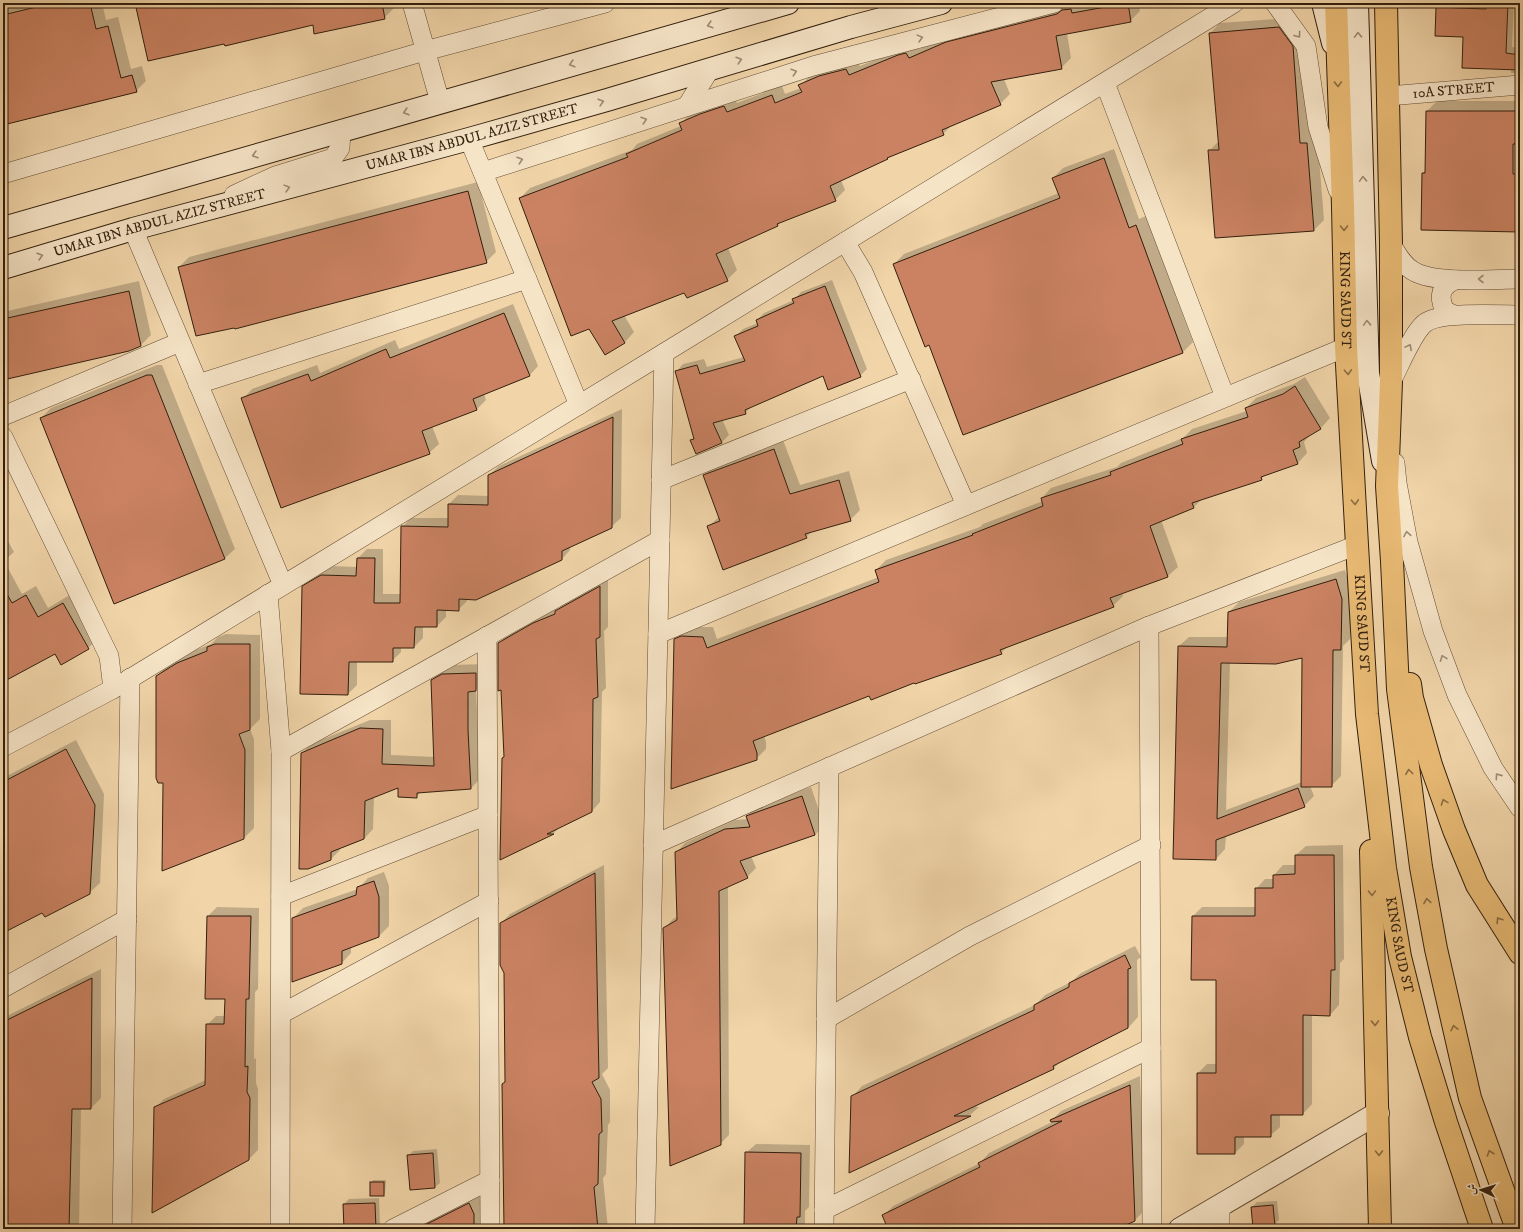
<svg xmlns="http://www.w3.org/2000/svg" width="1523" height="1232" font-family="'IM FELL DW Pica',Amiri,serif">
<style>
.shadow{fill:#0003;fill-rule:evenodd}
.building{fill:#ca8262;stroke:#321f0d}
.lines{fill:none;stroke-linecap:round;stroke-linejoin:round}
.minor-casing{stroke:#624c34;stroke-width:20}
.tertiary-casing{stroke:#624c34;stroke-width:24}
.secondary-casing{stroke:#321f0d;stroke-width:24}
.primary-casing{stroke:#321f0d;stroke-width:24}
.minor{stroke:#f6e4c7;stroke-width:19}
.tertiary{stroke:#f6e4c7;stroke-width:22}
.secondary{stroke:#f6e4c7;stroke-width:22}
.primary{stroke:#e8ba74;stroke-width:22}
.oneway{stroke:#9e8b73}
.oneway2{stroke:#8d6c40}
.labels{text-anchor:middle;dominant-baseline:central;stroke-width:3;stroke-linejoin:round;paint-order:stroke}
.street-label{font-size:14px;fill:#321f0d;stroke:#f6e4c7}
</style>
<rect width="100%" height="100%" fill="#f1d5a9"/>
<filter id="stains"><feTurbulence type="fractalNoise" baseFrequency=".005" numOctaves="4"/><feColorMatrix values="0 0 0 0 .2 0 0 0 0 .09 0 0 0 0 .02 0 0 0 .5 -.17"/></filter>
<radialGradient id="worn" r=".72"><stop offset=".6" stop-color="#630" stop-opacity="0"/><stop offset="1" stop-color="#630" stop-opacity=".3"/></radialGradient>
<g class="shadow">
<path d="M3 3H102L106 20 118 17 131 69 142 66 146 81 136 91 3 124Z"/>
<path d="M136 3H393L394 8 384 18 313 24Z"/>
<path d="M1069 3H1139L1140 11 1130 21 1067 33 1071 58 1061 68 1004 79 1010 94 1000 104 953 124 943 134 890 156 887 158 841 180 845 190 835 200 782 221 777 226 728 248 737 270 727 280 685 292 624 315 634 332 625 342 605 354 520 198 530 188 632 150 637 144 681 126 680 124 690 114 734 97 737 103 782 86 785 94 801 88 800 86 810 76 856 59 860 66 909 46 916 44 919 49 957 33Z"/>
<path d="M1437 3H1514L1512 47 1520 48V73H1511V69L1464 36H1436Z"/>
<path d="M1289 18 1302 36 1310 134 1317 133 1324 220 1314 230 1209 151 1219 141 1210 33 1220 23Z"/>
<path d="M1437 101H1520V231L1423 173 1426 170 1427 111Z"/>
<path d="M1114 149 1139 219 1146 216 1193 342 1183 352 930 344 894 264 904 254 1059 193 1053 178 1063 168Z"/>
<path d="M478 182 496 252 486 262 179 267 189 257Z"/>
<path d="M832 280 867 369 860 376 823 375 752 406 745 413 722 419 729 435 721 443 691 441 694 437 676 372 683 364 704 359 707 367 744 357 735 337 743 329 758 323 757 320 764 313 794 300 801 292Z"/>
<path d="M139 281 151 335 141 345 3 378V312Z"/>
<path d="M513 304 538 366 529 376 484 394 486 400 477 409 432 426 439 444 429 453 243 399 252 389 317 365 320 373 395 340 399 349Z"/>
<path d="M157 365H162L235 549 225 558 114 603 41 418 51 408Z"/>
<path d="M1305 377 1330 418 1321 428 1309 435V436L1304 442 1307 453 1298 463 1266 474 1261 479 1203 498 1193 508 1161 520 1178 567 1168 576 1122 593 1123 596 1113 606 1009 645 1001 653 915 682 870 695 764 736 766 742V749L756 759 675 640 685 630 692 627H713L717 639 879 577 876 570 886 560 980 527 983 524 1043 501 1042 498 1051 488 1117 467 1121 463 1183 438 1192 429 1247 411 1246 408 1256 398 1294 384Z"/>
<path d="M622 409 621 518 611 527 570 546V550L561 560 467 599V601L458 610H446V617L437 626H423V638L414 647H401V652L392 661H357V685L348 694 303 587 313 578 331 566 357 567 358 558 367 549H383V594H401L402 527 411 518H449V504L458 495 489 496V475L499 466Z"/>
<path d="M783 440 800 485 849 471 860 510 850 520 813 530 806 537 708 527 720 516 704 475 714 466Z"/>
<path d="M3 532 14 552 4 561 22 594 36 586 48 608 73 593 98 639 88 648 55 652 3 681Z"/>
<path d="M1345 570 1351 589 1350 639 1343 646 1341 776 1331 786H1310L1314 796 1304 806 1226 836 1225 849 1216 859 1179 646 1189 637H1228L1229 612 1239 602ZM1303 657 1302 782 1226 810 1230 662Z"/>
<path d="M608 578V627L604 631 606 688 602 692 600 802 592 811 561 826 554 833 502 858 505 756 499 643 508 634 543 615 560 608 565 602Z"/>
<path d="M226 634 260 635V719L250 729 254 739V828L244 838 164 782 157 676 167 666 188 653 211 644 218 637Z"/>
<path d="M485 664V681L476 690 480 779 471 788 422 791 416 797 400 787 374 797 373 829 364 839 340 848V850L331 859 302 753 311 744 370 720H391V755L435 757 432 680 441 671 452 665Z"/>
<path d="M76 740 104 794 100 883 89 893 43 911 3 932V778Z"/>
<path d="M811 787 824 825 815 835 751 856 756 868 747 877 728 886 729 1135 720 1144 664 929 673 919 678 916 676 853 685 843 735 820 748 819 747 816 756 807Z"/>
<path d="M1343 845 1344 959 1340 963 1339 1005 1330 1015 1312 1014V1104L1303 1114H1280V1127L1270 1136H1244V1144L1235 1153 1198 1073 1207 1064H1217V979L1193 916 1202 907H1256V889L1265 879H1274V875L1283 865H1296V855L1306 846Z"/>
<path d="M604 865 608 1068 602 1074 610 1090V1122L608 1125 606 1174 603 1178 608 1229H505L503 1084 506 1081 505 973 501 923 510 914Z"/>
<path d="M384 872 389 886V926L379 936 351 946V953L341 964 293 918 303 908 358 889 368 878Z"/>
<path d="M217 907 259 908 258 989 255 992 254 1059 256 1058V1083L258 1089V1150L249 1159 155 1108 164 1099 206 1080 207 1025 216 1016H226V998L208 916Z"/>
<path d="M1135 946 1141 957 1137 960 1138 1017 1128 1028 1061 1061 1054 1068 972 1106 979 1107 970 1115 850 1171 852 1097 862 1086 1035 1005 1045 995 1071 982 1081 973Z"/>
<path d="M101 969V1098L91 1108H81L79 1229H3V1018Z"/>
<path d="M1140 1076 1145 1210 1135 1220 1114 1229H882L888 1226 883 1216 893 1206 980 1163 989 1153 1052 1122 1051 1121 1061 1111Z"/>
<path d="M756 1144 810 1145 809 1207 805 1211V1229H741V1226L745 1222 746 1153Z"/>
<path d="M437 1149 440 1183 435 1187 408 1156 413 1151Z"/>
<path d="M373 1180H386L385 1193 383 1195 371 1182Z"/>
<path d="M479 1194 484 1203 483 1229H409Z"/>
<path d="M379 1198 380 1224 376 1229H345L344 1204 349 1199Z"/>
<path d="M1277 1201 1279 1220 1274 1225 1252 1207 1257 1202Z"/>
</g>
<g class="building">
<path d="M53 3H90L96 29 108 26 121 78 132 75 137 92 3 125V15Z"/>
<path d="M135 3H382L385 19 314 34 313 25 225 46 224 44 148 61Z"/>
<path d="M1128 3 1131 22 1056 36 1062 69 991 82 1001 105 942 130 944 135 887 158 888 159 830 186 836 201 777 224 778 226 716 254 728 281 687 298 684 293 612 321 625 343 605 355 589 329 571 336 519 198 628 157 626 154 682 130 679 123 700 114 724 106 727 112 772 95 775 103 802 92 798 85 819 76 846 69 849 75 898 55 906 53 909 58 946 42 1057 14 1062 10 1071 9 1072 13Z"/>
<path d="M1486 3H1508L1506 53 1520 55V70L1462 68 1463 37 1435 36 1436 7 1486 9Z"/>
<path d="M1279 27 1293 46 1300 143H1307L1314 231 1215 238 1208 150H1219L1209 33Z"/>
<path d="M1426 111H1520V144H1513V174H1520V232L1421 230 1422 173H1425Z"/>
<path d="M1104 158 1129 228 1136 225 1183 353 963 435 929 345 925 347 893 264 1060 198 1052 178Z"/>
<path d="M468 191 487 263 235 329 234 328 196 336 178 267Z"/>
<path d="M825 286 861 377 828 390 823 376 745 410 746 414 713 423 722 443 696 454 690 440 694 439 675 371 697 365 700 374 745 361 734 336 758 326 756 320 794 303 792 299Z"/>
<path d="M129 291 141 346 129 351 3 380V319Z"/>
<path d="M504 313 530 376 473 399 477 410 422 431 430 454 281 508 241 398 308 374 311 381 386 349 390 358Z"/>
<path d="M147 375H152L225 559 114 604 40 418Z"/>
<path d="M1295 386 1321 429 1299 442 1300 447 1293 450 1298 464 1261 477 1262 480 1192 503 1194 508 1150 526 1168 577 1110 598 1114 607 1000 650 1002 654 915 684 914 683 871 700 869 696 753 741 757 753V760L671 789 674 639 681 636 703 637 707 648 879 582 875 570 973 535 972 534 1043 506 1041 498 1111 475 1110 472 1183 444 1181 439 1248 417 1245 408 1283 394Z"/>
<path d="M613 417 612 528 562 551V560L476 600 459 599V611L437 610V627H415L414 648H393V662H349L348 695 300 694 302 586 321 575 356 576 357 558H375L374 603H400L401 526 448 527V504L488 505V475Z"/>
<path d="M774 449 790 494 839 480 851 521 805 534 807 538 723 570 707 526 720 521 703 475Z"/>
<path d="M1336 579 1342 599 1341 650H1333L1332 787H1301L1302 658 1276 664 1221 663 1217 819 1298 788 1305 807 1216 840V860L1173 859 1178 646 1227 647 1228 612Z"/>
<path d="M600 586V637L596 639 598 697 593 699 592 812 547 834H554L500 860 502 758 504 757 501 690 498 691V643L533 623 555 614V611Z"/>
<path d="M3 587 12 603 26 595 38 617 63 603 89 649 61 665 55 654 3 682Z"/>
<path d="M215 644H250V730L239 734 245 750 244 839 162 871 163 783H158L156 778V676L177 663 207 651V647Z"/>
<path d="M476 673V691L468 692V730L471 789 417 793V798L398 797V788L365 801 364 839 331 852V860L308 869H299L301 753 360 728 383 729 382 764 434 766 431 680 442 674Z"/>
<path d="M66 749 95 805 90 894 45 917 42 913 3 933V782Z"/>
<path d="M802 796 815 835 740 861 748 878 719 891 721 1145 670 1166 663 928 677 920 675 852 725 829 750 827 746 816Z"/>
<path d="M1295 855H1334L1335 970H1331L1330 1016 1303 1015V1115H1271V1137H1235V1154H1197V1073H1216V980H1191L1192 916H1255V888H1273V875L1295 874Z"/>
<path d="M595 873 599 1078 592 1082 601 1099 602 1132 599 1134 598 1184 594 1187 598 1229H504L502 1084 505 1082 504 973 500 965V923Z"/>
<path d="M374 881 379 897V937L342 951V964L292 982V918L356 895 357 887Z"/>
<path d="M207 916H251L249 999H246L245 1067 248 1066 247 1092 250 1098 249 1160 152 1213 154 1107 205 1085 206 1024H224L225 999H205Z"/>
<path d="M1125 955 1131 968 1128 969V1028L1053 1066 1054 1069 954 1116H971L849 1173 851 1096 1034 1010V1005L1069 987V983Z"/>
<path d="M92 978 91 1109H72L69 1229H3V1022Z"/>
<path d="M1130 1085 1135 1221 1117 1229H888L882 1215 980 1167 978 1163 1062 1121 1051 1122 1050 1120Z"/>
<path d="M745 1152 801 1153 800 1217H797L796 1229H744Z"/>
<path d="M433 1153 435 1188 410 1190 407 1155Z"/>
<rect x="370" y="1182" width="14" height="14"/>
<path d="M375 1203 376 1229H344L343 1204Z"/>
<path d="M469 1203 474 1214V1229H417Z"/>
<path d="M1273 1205 1275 1226 1253 1228 1251 1207Z"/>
</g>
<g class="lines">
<defs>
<g id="minor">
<path d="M412 3 440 102"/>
<path d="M1275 3 1306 46 1318 127 1338 190"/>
<path d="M1105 83 1225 397"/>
<path id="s1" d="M1388 96 1520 85"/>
<path d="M687 106 710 69"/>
<path d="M469 139 579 405"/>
<path d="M483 172 813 66 1054 3"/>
<path d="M3 174 425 51 605 3"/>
<path d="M234 195 275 176 333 158 340 148 341 130"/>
<path d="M133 229 283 585"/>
<path d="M845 242 863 272 966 505"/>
<path d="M1391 244C1397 254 1404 267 1415 272 1437 284 1493 279 1520 279"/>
<path d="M1454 315 1445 311C1438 296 1440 287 1455 280"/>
<path d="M1391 382C1399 367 1413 332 1425 323 1440 311 1500 315 1520 315"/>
<path d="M198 384 527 279"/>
<path d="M3 416 180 342"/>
<path d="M3 437 109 656 113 689"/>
<path d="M1395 463 1397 483 1408 542 1433 631 1457 695 1493 768 1520 808"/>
<path d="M661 480 911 379"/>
<path d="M268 594 281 751 280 1229"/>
<path d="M1149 626 1152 1229"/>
<path d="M658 634 1346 347"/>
<path d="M487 636 490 1229"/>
<path d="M3 747 113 689 664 353 1234 3"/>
<path d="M281 751 660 540"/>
<path d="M653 845 1149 626 1357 545"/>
<path d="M281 896 488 815"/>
<path d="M3 988 127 919"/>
<path d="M281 1014 489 901"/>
<path d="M826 1019 970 936 1151 845"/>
<path d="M1220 1206V1229"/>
<path d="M824 1210 1151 1048"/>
<path d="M122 1229 130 678"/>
<path d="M393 1229 490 1180"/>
<path d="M645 1229 664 353"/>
<path d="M824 1229 829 767"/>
</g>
<path id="tertiary" d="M1180 1229 1378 1113"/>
<g id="secondary">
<path d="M1323 3 1333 43"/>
<path d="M1357 3 1368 373 1383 461"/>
<path d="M3 228 788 3"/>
<path id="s2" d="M3 268 133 229 469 139 607 100 851 27 941 3"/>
</g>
<g id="primary">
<path id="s3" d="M1336 3 1343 206 1346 347 1357 545 1367 714 1385 868 1400 957 1420 1037 1446 1122 1482 1229"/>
<path d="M1386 3 1391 244V382L1387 486 1392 561 1398 689 1421 867 1436 949 1470 1098 1517 1229"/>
<path d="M1410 684 1412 698 1431 765 1454 830 1477 885 1520 953"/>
<path d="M1371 851 1380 1229"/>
</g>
</defs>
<use href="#minor" class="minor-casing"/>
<use href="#tertiary" class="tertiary-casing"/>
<use href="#secondary" class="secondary-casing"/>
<use href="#primary" class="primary-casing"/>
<use href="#minor" class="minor"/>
<use href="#tertiary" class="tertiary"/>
<use href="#secondary" class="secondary"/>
<use href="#primary" class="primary"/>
</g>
<defs><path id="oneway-chevron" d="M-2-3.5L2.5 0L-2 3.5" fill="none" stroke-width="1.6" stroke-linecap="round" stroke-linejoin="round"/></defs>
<g class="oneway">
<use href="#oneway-chevron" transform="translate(710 25) rotate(164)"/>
<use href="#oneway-chevron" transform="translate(1298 35) rotate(54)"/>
<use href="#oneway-chevron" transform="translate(1358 35) rotate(-92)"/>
<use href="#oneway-chevron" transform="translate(920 38) rotate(-15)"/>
<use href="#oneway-chevron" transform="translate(739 60) rotate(-17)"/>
<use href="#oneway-chevron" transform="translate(572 64) rotate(164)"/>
<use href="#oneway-chevron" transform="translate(794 72) rotate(-18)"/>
<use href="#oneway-chevron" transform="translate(601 102) rotate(-16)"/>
<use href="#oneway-chevron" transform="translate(406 112) rotate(164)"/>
<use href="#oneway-chevron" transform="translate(644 120) rotate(-18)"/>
<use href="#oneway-chevron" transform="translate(255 155) rotate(164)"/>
<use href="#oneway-chevron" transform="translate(520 160) rotate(-18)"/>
<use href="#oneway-chevron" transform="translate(1363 179) rotate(-92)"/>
<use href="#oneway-chevron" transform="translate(287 188) rotate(-15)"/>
<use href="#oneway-chevron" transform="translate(40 256) rotate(-16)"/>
<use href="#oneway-chevron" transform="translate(1481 279) rotate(180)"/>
<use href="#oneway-chevron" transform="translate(1367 323) rotate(-92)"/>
<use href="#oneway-chevron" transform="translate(1409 347) rotate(-62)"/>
<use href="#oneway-chevron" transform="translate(1407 534) rotate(-100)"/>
<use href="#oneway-chevron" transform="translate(1443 658) rotate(-111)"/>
<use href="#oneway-chevron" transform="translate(1498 776) rotate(-125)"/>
</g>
<g class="oneway2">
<use href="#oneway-chevron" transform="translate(1338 84) rotate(88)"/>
<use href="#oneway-chevron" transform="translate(1344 228) rotate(89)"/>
<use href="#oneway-chevron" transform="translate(1348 372) rotate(87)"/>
<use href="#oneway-chevron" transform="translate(1355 502) rotate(87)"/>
<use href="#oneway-chevron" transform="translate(1409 772) rotate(-97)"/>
<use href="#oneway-chevron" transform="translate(1444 802) rotate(-110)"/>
<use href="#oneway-chevron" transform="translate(1372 893) rotate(88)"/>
<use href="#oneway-chevron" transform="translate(1427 901) rotate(-100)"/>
<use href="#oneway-chevron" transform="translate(1499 920) rotate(-122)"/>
<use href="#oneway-chevron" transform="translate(1375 1023) rotate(88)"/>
<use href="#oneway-chevron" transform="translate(1454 1028) rotate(-103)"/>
<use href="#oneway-chevron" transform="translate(1379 1153) rotate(89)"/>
<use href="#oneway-chevron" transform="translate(1490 1153) rotate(-109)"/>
</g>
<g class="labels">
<g class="street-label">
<text stroke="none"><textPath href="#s1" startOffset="66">10A STREET</textPath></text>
<text stroke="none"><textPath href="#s2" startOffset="487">UMAR IBN ABDUL AZIZ STREET</textPath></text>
<text stroke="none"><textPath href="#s2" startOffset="163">UMAR IBN ABDUL AZIZ STREET</textPath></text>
<text stroke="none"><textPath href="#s3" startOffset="297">KING SAUD ST</textPath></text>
<text stroke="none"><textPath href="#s3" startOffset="621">KING SAUD ST</textPath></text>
<text stroke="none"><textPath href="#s3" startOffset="945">KING SAUD ST</textPath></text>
</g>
</g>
<rect width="1523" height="1232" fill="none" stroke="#f1d5a9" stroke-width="16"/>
<rect x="4" y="4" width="1515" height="1224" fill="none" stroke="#321f0d" stroke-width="2"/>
<rect x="8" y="8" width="1507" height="1216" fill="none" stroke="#321f0d"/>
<g transform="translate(1481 1190) rotate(274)" stroke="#f6e4c7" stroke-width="3" paint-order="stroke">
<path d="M0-3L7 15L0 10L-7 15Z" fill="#321f0d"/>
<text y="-6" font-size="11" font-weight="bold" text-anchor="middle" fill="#321f0d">ش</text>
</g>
<rect width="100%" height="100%" filter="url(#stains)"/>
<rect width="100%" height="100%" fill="url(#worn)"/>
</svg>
